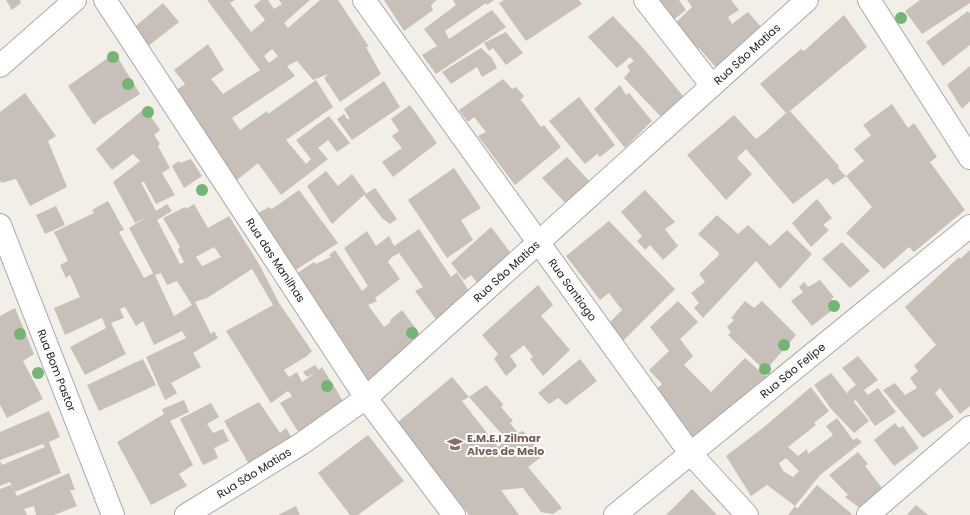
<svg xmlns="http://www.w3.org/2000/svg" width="970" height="515" font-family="Poppins,sans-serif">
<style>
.building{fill:#c7bfb8;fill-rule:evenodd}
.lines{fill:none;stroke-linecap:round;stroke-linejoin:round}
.minor-casing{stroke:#a9a9a9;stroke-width:24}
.minor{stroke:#fff;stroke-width:22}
.tree{fill:#74b475}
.labels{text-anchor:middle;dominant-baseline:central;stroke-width:4;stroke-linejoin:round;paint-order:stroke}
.street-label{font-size:11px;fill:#222;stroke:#fff}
.education-label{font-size:11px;font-weight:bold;fill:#785e54;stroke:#fff;text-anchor:start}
</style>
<rect width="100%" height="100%" fill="#f2efe9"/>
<g class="building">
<path d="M6 0H20L21 3 12 10Z"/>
<path d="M207 0H235L230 3 251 32 265 20 254 6 261 0H268L274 9 282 4 279 0H310L284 23 288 28 320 0H338L369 47H366L381 74 340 102 324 78 328 74 313 80 297 61 287 66 295 76 232 118 240 130 267 111 268 114 316 80 333 107 286 140 306 164 311 159 296 140 329 116 350 143 337 152 328 140 318 148 328 159 281 195 258 163 231 185 171 94 185 84 174 70 208 44 224 70 211 79 223 94 260 70ZM272 49 278 56 269 63 264 56Z"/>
<path d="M384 0H437L431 5 433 10 404 31Z"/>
<path d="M453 0H494L487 5 486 3 445 31 449 39 492 10 506 27 436 74 422 55 437 46 424 29 456 5Z"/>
<path d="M504 0H579L582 4 526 41 499 3Z"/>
<path d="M657 0H679L686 10 672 21Z"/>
<path d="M687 0H731L739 10 728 17 732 24 748 12 767 34 719 71 699 48 697 50 674 24 692 7Z"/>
<path d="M920 0H970V3L922 34 905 11Z"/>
<path d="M163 3 179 22 143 50 130 31Z"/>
<path d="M968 11 970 14V45L943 66 926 42Z"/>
<path d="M844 15 867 47 790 111 839 166 838 168 846 176 864 161 854 149 871 135 863 125 892 104 908 128 914 123 937 157 930 162 965 210 914 252 909 247 884 269 846 233 872 207 846 176 833 185 827 178 793 204 746 149 737 158 752 174 726 200 687 155 734 115 756 139 765 132 786 113 760 84 801 49 804 51Z"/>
<path d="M613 16 642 47 689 103 663 119 624 78 630 71 627 66 634 61 630 57 617 68 588 37Z"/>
<path d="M506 32 523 53 506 65 493 48 489 51 484 43Z"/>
<path d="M481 48 492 58 497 68 482 77 477 67 451 84 442 72Z"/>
<path d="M115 53 140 94 99 120 94 125 68 86Z"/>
<path d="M970 66V101L962 109 947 85Z"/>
<path d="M503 79 512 89 516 87 524 96 520 101H522L541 127 544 125 561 147 515 185 478 136 486 132 474 117 468 122 459 110Z"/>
<path d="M384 81 400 107 352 140 337 119 344 114 347 119H350L344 109Z"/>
<path d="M620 85 626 95 629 93 652 121 625 148 594 109Z"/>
<path d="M25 93 56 136 48 141 67 187 30 206 16 179 1 183 0 180V112Z"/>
<path d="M579 97 615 145 600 157 597 154 585 164 549 121Z"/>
<path d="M410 105 437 143 393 177 382 162 402 148 392 136 399 131 391 119Z"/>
<path d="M145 108 160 130 154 135 160 144 158 146 170 168 162 173 175 195 156 204 144 182H141L156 211 167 204 172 211 157 220 180 264 184 262 178 250 180 247 163 218 185 207 186 209 194 204 208 228 229 216 259 264 279 303 312 351 307 356 284 370 289 377 297 372 302 382 315 373 307 377 303 372 315 365 319 370 322 367 348 409 304 441 280 403 292 396 288 391 271 403 226 331 273 305 252 269 207 298 195 302 211 334 214 331 218 338 193 353 201 367 171 383 177 393 165 400 146 357 186 338 182 331 154 345 143 321 136 326 125 307 120 309 124 318 111 323 126 354 85 375 70 347 106 328 102 318 108 315 65 335 54 308 80 297 70 275 66 278 60 265 68 261 54 232 94 213 92 210 108 201 124 230 119 232 144 278 153 273 129 228 148 216 135 223 113 182 140 161 133 154 112 170 96 149ZM214 247 221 257 202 266 196 257ZM161 273 167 285 177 281 192 305 174 316 155 275Z"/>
<path d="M567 157 593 185 569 207 542 178Z"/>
<path d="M191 159 202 176 184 188 172 166 179 161 180 163Z"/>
<path d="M454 168 481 208 461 220 473 240 447 258 408 200Z"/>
<path d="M326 171 338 186 352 174 366 193 364 195 375 188 397 219 390 224 383 219 364 195 332 224 307 186Z"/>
<path d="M299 190 338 243 294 271 296 274 314 262 316 264 331 257 329 255 335 250 362 291 368 286 344 248 367 231 376 246 389 236 394 246 419 229 451 277 457 272 471 294 438 322 415 291 423 287 399 253 392 257 388 262 400 279 375 298 377 301 368 305 384 327 391 322 390 320 402 310 420 334 366 389 253 216 269 207 272 209Z"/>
<path d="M645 190 675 222 665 229 678 246 663 260 650 245 645 250 637 241 642 236 621 212Z"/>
<path d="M817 199 832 218 823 225 829 230 811 247 792 223Z"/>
<path d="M56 206 65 225 45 234 36 215Z"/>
<path d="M717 215 738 234 748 225 770 246 787 230 812 254 780 289 756 261 703 318 694 308 699 303 691 293 705 282 699 274 719 255V253L698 234Z"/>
<path d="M609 221 675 289 623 341 606 326 622 310 609 293 600 300 566 256Z"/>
<path d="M491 227 510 252V256L478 284 471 275 464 280 451 263Z"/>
<path d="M842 242 870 271 850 288 822 259Z"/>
<path d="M970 250V406L960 414 940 388 935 393 954 417 923 438 883 390 895 383 905 395 917 388 910 378 918 371 914 366 936 345 905 307 959 257 960 259Z"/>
<path d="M820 280 834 297 831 299 836 307 812 326 791 301 803 292 799 287 804 282 808 287Z"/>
<path d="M538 285 553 305 541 316 570 350 543 376 530 359 533 357 524 345 510 356 517 366 506 376 494 359 498 354 482 335Z"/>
<path d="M678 301 698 322 680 339 693 356 684 365 711 392 745 358 770 380 691 441 654 391 662 384 649 370 669 351 650 327Z"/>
<path d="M745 301 754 308 762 301 796 335 765 371 728 335 731 332 727 327 734 320 731 318Z"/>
<path d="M15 308 34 354 23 361 43 399 7 418 0 405V316Z"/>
<path d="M858 356 878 380 864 390 868 395 878 388 896 412 875 426 855 399 854 402 869 421 854 433 831 409 814 385 831 373 849 396 847 392 856 385 842 368Z"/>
<path d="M143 359 156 385 99 411 87 385Z"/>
<path d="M580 359 597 381 566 405 558 398 549 404 538 393Z"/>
<path d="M452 377 469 397 462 401 498 447 507 440 469 397 486 385 503 404 501 407 513 421 510 423 518 433 523 431 544 455 528 467 562 508 553 514 541 512 523 488 501 490 519 515H469L398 422Z"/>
<path d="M811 387 829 411 814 423 816 425 788 447 798 456 807 449 808 454 833 435 826 426 837 418 853 440 857 438 862 442 820 475 795 506 797 509 817 485 852 514 851 515H788L795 506 767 485 751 496 726 456 764 427ZM786 458 799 471 793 477 783 471 779 463Z"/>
<path d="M184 400 189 412 170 421 193 465 179 474 187 486 151 505 117 442 164 414 162 409Z"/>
<path d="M259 402 280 433 286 428 294 442 253 471 224 421Z"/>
<path d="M211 403 219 417 207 424 213 433 223 429 229 441 214 448 218 458 203 465 180 419Z"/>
<path d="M49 411 60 437 49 442 61 473 15 492 10 482 0 486V461L2 465 45 447 43 444 0 460V432Z"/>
<path d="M895 423 899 428 903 426 919 448 894 466 874 440Z"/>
<path d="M368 435 404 481 358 515H350L318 473Z"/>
<path d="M858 452 868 464 865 466 882 488V490L861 509 845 497 848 495 829 475Z"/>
<path d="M69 473 75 490H70L77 506 54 515H36L34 506 24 509 27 515H0V489L11 485 17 496Z"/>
<path d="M692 489 717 515H666Z"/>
<path d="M916 505 928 515H907Z"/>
<path d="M296 506 300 515H278Z"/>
</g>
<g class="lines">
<defs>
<g id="minor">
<path id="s1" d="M105 0 366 398 454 515"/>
<path id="s2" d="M364 0 690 453 747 515"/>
<path d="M645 0 712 86"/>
<path d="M869 0 970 158"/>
<path d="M0 66 75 0"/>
<path id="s3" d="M0 225 113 515"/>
<path id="s4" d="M186 515 301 444 366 398 807 0"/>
<path id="s5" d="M615 515 970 226"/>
<path d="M868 515 970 427"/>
</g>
</defs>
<use href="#minor" class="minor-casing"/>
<use href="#minor" class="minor"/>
</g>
<g class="tree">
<circle cx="901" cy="18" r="6"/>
<circle cx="113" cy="57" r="6"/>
<circle cx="128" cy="84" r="6"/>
<circle cx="148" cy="112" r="6"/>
<circle cx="202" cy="190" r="6"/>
<circle cx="834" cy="306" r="6"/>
<circle cx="412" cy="333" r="6"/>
<circle cx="20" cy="334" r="6"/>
<circle cx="784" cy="345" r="6"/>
<circle cx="765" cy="369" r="6"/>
<circle cx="38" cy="373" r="6"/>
<circle cx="327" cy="386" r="6"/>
</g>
<defs>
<symbol id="school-bare" viewBox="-9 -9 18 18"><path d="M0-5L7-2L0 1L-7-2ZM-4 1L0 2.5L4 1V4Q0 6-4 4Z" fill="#8d6e63" stroke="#fff" stroke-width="2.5" paint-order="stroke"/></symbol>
</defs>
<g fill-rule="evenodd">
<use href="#school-bare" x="444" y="433" width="22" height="22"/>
</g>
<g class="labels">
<g class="street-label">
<text stroke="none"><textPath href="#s4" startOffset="728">Rua São Matias</textPath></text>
<text stroke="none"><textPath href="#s1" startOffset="311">Rua das Manilhas</textPath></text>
<text stroke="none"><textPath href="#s4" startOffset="404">Rua São Matias</textPath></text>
<text stroke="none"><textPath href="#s2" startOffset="357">Rua Santiago</textPath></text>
<text stroke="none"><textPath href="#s3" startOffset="156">Rua Bom Pastor</textPath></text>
<text stroke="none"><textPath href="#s5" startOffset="229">Rua São Felipe</textPath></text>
<text stroke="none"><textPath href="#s4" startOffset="80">Rua São Matias</textPath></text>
</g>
<g class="education-label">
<text x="467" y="438">E.M.E.I Zilmar<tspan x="467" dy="13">Alves de Melo</tspan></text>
</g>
</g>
</svg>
